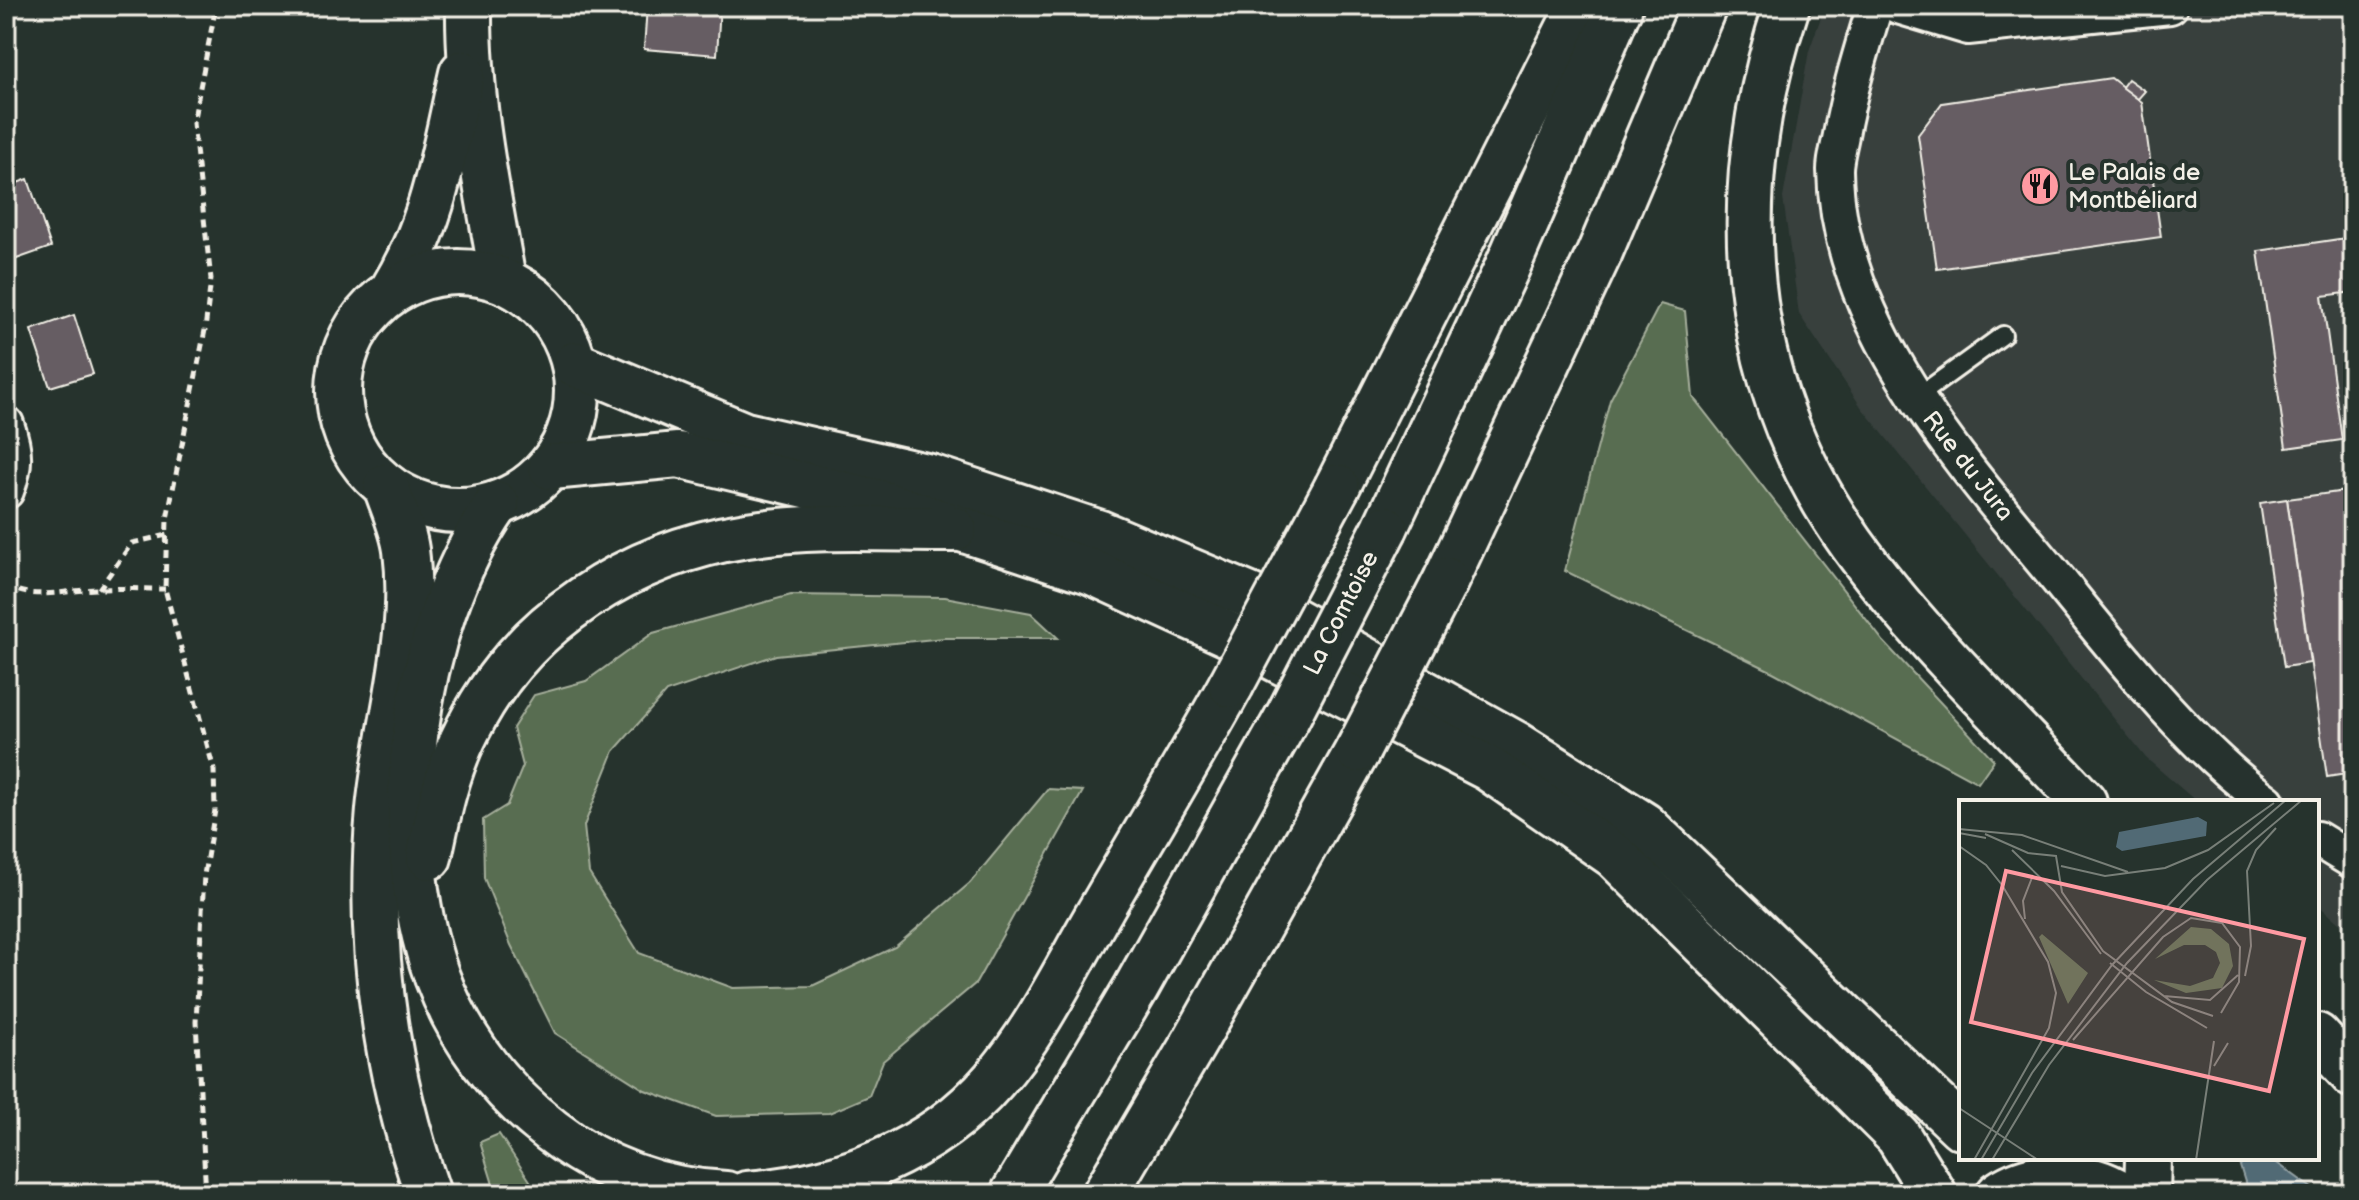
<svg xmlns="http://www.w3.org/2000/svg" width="2359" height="1200" font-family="'Balsamiq Sans',sans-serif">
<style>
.built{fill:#39403e}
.green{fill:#596d51;stroke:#a6af9c;stroke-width:2}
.water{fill:#516a75;stroke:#92a0a3;stroke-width:2}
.building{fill:#665d64;stroke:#f4f1e8;stroke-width:2}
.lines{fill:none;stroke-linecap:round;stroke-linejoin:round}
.service-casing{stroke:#f4f1e8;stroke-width:22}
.minor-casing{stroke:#f4f1e8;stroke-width:40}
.secondary-casing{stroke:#f4f1e8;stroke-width:50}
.primary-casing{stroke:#f4f1e8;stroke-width:50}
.motorway-casing{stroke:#f4f1e8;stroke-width:50}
.path{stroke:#f4f1e8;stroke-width:5;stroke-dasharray:8 6;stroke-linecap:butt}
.service{stroke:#26332d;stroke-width:16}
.minor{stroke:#26332d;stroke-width:34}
.secondary{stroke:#26332d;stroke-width:44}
.primary{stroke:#26332d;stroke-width:44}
.motorway{stroke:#26332d;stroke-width:44}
.motorway-bridge-casing{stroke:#f4f1e8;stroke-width:50;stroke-linecap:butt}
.motorway-bridge{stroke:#26332d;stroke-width:44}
.labels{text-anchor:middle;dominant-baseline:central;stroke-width:8;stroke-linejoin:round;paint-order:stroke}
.poi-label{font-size:24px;fill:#f4f1e8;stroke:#26332d;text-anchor:start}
.street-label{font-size:24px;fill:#f4f1e8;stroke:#26332d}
.inset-road{fill:none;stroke:#787f78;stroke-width:2}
.view{fill:#ff9aa2;fill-opacity:0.15;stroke:#ff9aa2;stroke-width:4}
.inset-edge{fill:none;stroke:#f4f1e8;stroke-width:4}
</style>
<rect width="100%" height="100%" fill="#26332d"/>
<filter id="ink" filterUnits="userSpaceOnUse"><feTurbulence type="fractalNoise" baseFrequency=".0125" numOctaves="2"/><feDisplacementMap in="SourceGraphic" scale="16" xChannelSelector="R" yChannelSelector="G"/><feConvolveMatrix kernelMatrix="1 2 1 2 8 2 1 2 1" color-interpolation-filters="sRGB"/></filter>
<g filter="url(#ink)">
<path class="built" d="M1825 6H2353V935L2317 904V802H2197L2146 758 1862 408 1799 314 1783 198 1809 51Z"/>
<g class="green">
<path d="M1660 304 1685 311 1693 397 1884 642 1994 760 1978 783 1773 672 1565 571 1610 400Z"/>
<path d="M791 595 945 597 1031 613 1058 638H944L776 655 666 692 614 751 584 826 589 873 639 953 733 988 812 986 895 947 970 883 1048 789 1083 791 976 983 883 1061 869 1096 829 1113 716 1116 645 1090 555 1033 511 945 484 878 483 820 507 805 523 766 513 728 534 695 586 681 653 633Z"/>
<path d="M499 1134 538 1193 540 1194H496L480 1142Z"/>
</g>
<path class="water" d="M2245 1158H2270L2320 1194H2256L2245 1182 2240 1166Z"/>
<g class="building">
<path d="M647 6H720L717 55 644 49Z"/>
<path d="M2111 78 2142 102 2161 237 1937 269 1918 135 1942 103Z"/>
<path d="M2128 79 2145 91 2138 99 2122 87Z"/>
<path d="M28 179 51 247 8 262 6 187Z"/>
<path d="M2353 237V292L2322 296 2342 440 2286 448 2258 251Z"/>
<path d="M74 315 93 374 50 387 31 330Z"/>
<path d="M2353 490V773L2327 777 2287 499Z"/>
<path d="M2287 499 2310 663 2284 667 2260 503Z"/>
</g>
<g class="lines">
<defs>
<path id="service" d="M1916 398 2003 335"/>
<g id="minor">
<path d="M1875 6C1862 49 1849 91 1841 135 1839 146 1835 159 1835 170 1837 329 1969 471 2064 587 2124 661 2191 746 2267 802"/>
<path d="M1898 6 1968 27 2170 6"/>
<path d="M6 424C15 450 16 465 6 491"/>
<path d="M2317 839 2353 861"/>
</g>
<g id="secondary">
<path d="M469 6C468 97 487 190 503 280"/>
<path d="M392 291C435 221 444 151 462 73"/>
</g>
<g id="primary">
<circle cx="458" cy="391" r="119"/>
<path d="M575 364 745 435 930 477 1100 533 1250 596 1516 744 1644 825 1961 1127"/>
<path d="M551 467 678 455 882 503 1090 571 1230 635 1488 768 1615 856 1898 1136 1934 1194"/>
<path d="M1999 1194C2035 1170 2086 1171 2122 1194"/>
</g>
<g id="motorway">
<path d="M1787 6C1725 192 1736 382 1852 544 1919 637 2006 718 2084 802"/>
<path d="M386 486C393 507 403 528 406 550 417 636 387 725 379 810 367 942 384 1069 428 1194"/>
<path d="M1337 487 1580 6"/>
<path d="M497 504C410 630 386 833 437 977 460 1039 500 1091 552 1131 602 1170 662 1191 726 1194"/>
<path d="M1385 528 1506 270 1620 6"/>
<path d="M1446 580 1599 254 1704 6"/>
<path d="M429 857C438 813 447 769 468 729 522 621 631 553 747 535 815 524 886 529 954 529"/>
<path d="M2317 1036 2353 1075"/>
<path d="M747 1194C840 1187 932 1152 994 1080 1037 1031 1067 967 1100 911 1144 835 1189 761 1231 685"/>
<path d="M1013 1194 1136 988 1287 718"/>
<path d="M1105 1194 1195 1041 1358 750"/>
<path d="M2147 1194 2148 1158"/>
</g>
</defs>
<use href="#service" class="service-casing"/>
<use href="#minor" class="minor-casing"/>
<use href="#secondary" class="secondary-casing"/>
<use href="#primary" class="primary-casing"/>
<use href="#motorway" class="motorway-casing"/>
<g class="path">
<path d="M6 585C31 602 72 589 100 589 122 588 143 589 165 589"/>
<path d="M99 589 132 543 167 535"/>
<path d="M206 1194 196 1022 204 875 215 810 214 770 165 589 167 519 205 330 211 279 193 123 216 6"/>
</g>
<use href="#service" class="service"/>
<use href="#minor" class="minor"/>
<use href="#secondary" class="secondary"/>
<use href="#primary" class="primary"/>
<use href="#motorway" class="motorway"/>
<defs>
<g id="motorway-bridge">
<path d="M1231 685 1337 487"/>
<path d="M1287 718 1385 528"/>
<path d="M1358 750 1446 580"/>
</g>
</defs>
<use href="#motorway-bridge" class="motorway-bridge-casing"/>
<use href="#motorway-bridge" class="motorway-bridge"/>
</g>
</g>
<defs>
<symbol id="restaurant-disc" viewBox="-11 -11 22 22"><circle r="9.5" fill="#ff9aa2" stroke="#26332d"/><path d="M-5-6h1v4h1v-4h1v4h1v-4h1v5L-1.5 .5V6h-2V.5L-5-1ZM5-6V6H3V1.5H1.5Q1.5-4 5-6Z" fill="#111"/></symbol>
</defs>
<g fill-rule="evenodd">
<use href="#restaurant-disc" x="2018" y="164" width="44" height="44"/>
</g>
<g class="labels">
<g class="poi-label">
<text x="2068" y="172">Le Palais de<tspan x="2068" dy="28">Montbéliard</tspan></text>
</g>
<g class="street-label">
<text transform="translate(1968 466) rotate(52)">Rue du Jura</text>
<text transform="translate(1341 613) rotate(-63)">La Comtoise</text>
</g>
</g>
<g transform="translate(1959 800)">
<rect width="360" height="360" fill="#26332d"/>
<path d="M232 127 252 129 270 144 274 166 263 188 227 193 195 180 231 186 254 178 261 163 257 152 246 145H225L196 159ZM83 134 129 173 109 204 80 137Z" fill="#596d51"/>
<path d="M239 17 248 22 247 36 163 51 157 47 160 32Z" fill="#516a75"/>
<path class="inset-road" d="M0 29 63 35 169 72M0 33 27 38M26 34 69 53 97 56 103 92 144 151 213 202 254 216M0 46 27 65 43 85 89 162 97 193 90 228 15 360M53 50 95 91 142 154M102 66 146 76 206 68 249 50 315 3M66 119 64 101 74 75M151 163 187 192 248 228M286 176 292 146 288 71 297 50 317 28M205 196 251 200 279 175M114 240 204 137 232 118 263 123 281 147 280 182 262 213M255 266 269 243M0 308 79 360M22 360 73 273 153 165 234 79 327 0M33 360 90 265 168 163 248 80 343 0M237 360 255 241"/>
<path class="view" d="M47 71 345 139 310 291 12 222Z"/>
<rect width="360" height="360" class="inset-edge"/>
</g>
<rect width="2359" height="1200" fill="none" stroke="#26332d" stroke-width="32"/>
<rect x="16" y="16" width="2327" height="1168" fill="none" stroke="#f4f1e8" stroke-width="3" filter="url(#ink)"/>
</svg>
